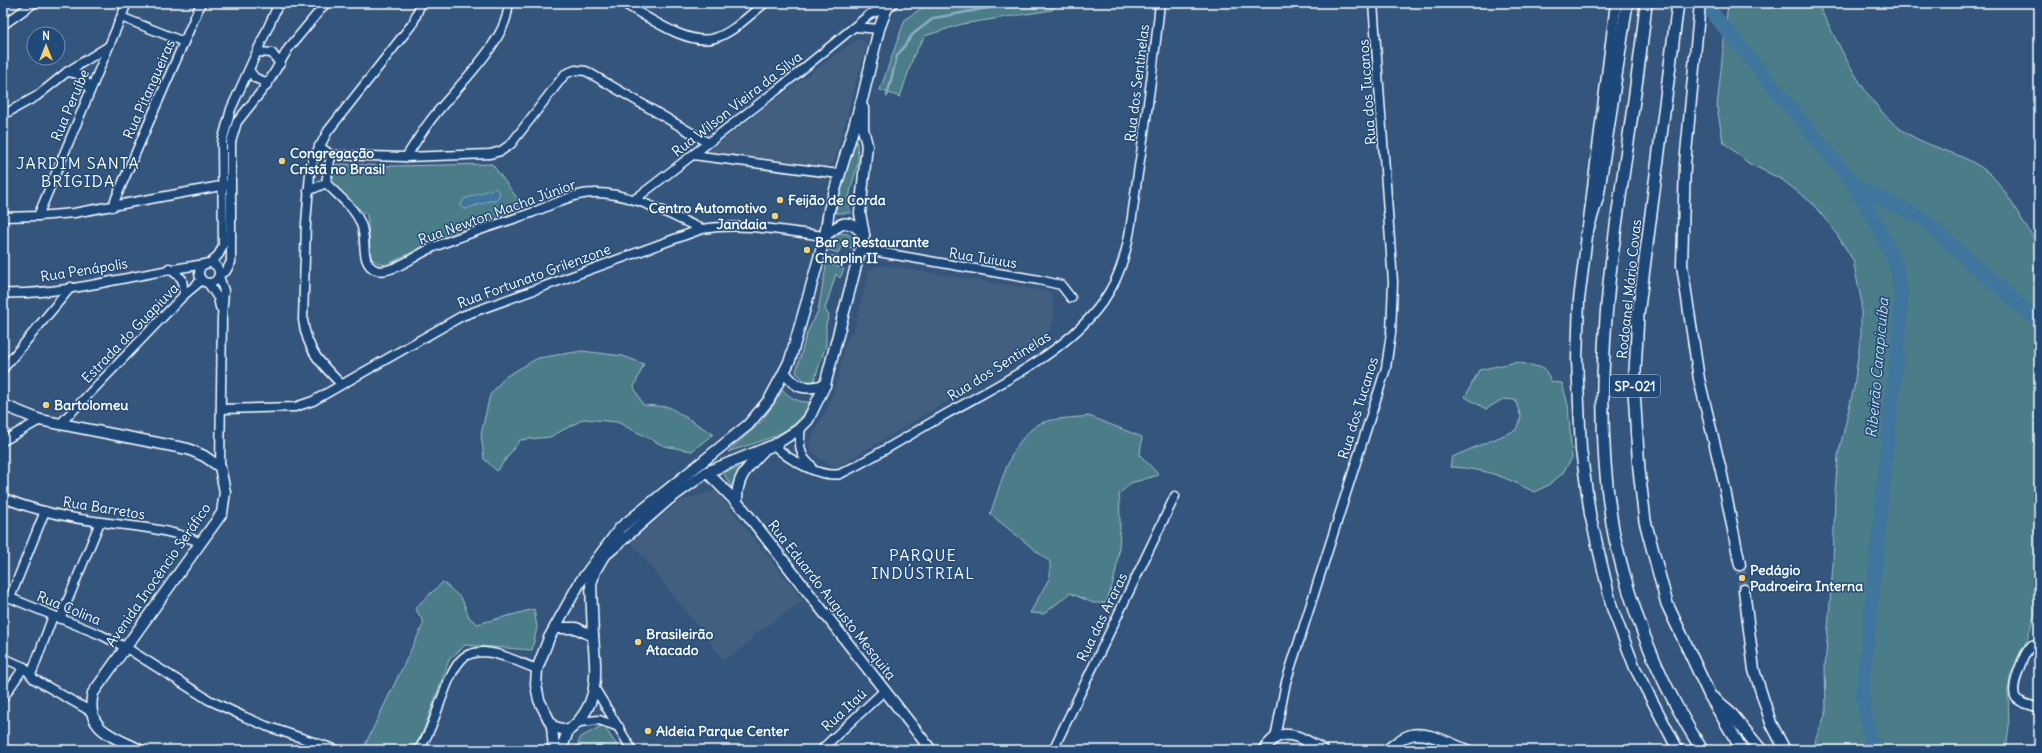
<svg xmlns="http://www.w3.org/2000/svg" width="2042" height="753" font-family="Delius,sans-serif">
<style>
.built{fill:#435e7f}
.green{fill:#4b7d89;stroke:#a5bec4}
.water{fill:#40769d;stroke:#8cadc4}
.lines{fill:none;stroke-linecap:round;stroke-linejoin:round}
.stream{stroke:#8cadc4;stroke-width:2.5}
.river{stroke:#40769d;stroke-width:14}
.major-tunnel{stroke:#526f90;stroke-width:10;stroke-dasharray:10 5;stroke-linecap:butt}
.minor-casing{stroke:#fff;stroke-width:11}
.major-casing{stroke:#fff;stroke-width:13}
.highway-casing{stroke:#fff;stroke-width:14}
.minor{stroke:#1f4a7a;stroke-width:8}
.major{stroke:#1f4a7a;stroke-width:10}
.highway{stroke:#1f4a7a;stroke-width:11}
.poi-dot{fill:#ffd166;stroke:#1f4a7a;stroke-width:1.5}
.labels{text-anchor:middle;dominant-baseline:central;stroke-width:3;stroke-linejoin:round;paint-order:stroke}
.shield{fill:#1f4a7a;stroke:#bcc9d7;stroke-width:1}
.shield-label{font-size:13px;font-weight:bold;fill:#fff}
.street-label{font-size:14px;fill:#fff;stroke:#1f4a7a}
.poi-label{font-size:14px;font-weight:bold;fill:#fff;stroke:#1f4a7a;text-anchor:start}
.water-label{font-size:15px;font-style:italic;fill:#cfdde6;stroke:#1f4a7a}
.quarter-label{font-size:16px;letter-spacing:1px;fill:#fff;stroke:#1f4a7a}
</style>
<rect width="100%" height="100%" fill="#34567d"/>
<filter id="ink" filterUnits="userSpaceOnUse"><feTurbulence type="fractalNoise" baseFrequency=".025" numOctaves="2"/><feDisplacementMap in="SourceGraphic" scale="8" xChannelSelector="R" yChannelSelector="G"/><feConvolveMatrix kernelMatrix="1 2 1 2 8 2 1 2 1" color-interpolation-filters="sRGB"/></filter>
<g filter="url(#ink)">
<g class="built">
<path d="M857 39 867 43 834 162 831 164 829 166 709 151V149Z"/>
<path d="M882 265 1051 292 1055 311 1047 341 839 466H834L819 458 812 452 809 443 828 407 837 382 846 342 855 327 869 270Z"/>
<path d="M716 491 803 601 754 635 745 646 724 660 631 542 680 501Z"/>
</g>
<g class="green">
<path d="M935 3H1058L1052 10 962 24 925 36 914 55 900 97 880 90 905 19 925 6Z"/>
<path d="M1728 3H1817C1840 45 1866 109 1908 134 1934 150 1966 153 1990 174 2010 193 2020 222 2039 244V600L2027 640 2011 674 2008 691 2009 726 2006 750H1814L1816 738 1826 713 1825 666 1833 565 1835 493 1838 456 1854 387 1861 333V299L1853 260 1834 230 1812 203 1781 179 1748 163 1723 142 1717 107Z"/>
<path d="M856 137C857 145 858 152 858 160 856 177 845 196 851 213H835Z"/>
<path d="M337 164 393 166 492 164 520 202 515 214 421 248 386 265 378 263 371 258 367 215 330 186Z"/>
<path d="M839 233 848 234 853 238V248L842 245 838 253 829 250 832 241Z"/>
<path d="M828 256H838L833 265 844 269 840 278 836 274 825 309 829 316 826 324V345L814 381C805 382 801 379 796 372L807 333 818 311Z"/>
<path d="M582 351 623 356 644 364 634 387 643 405 669 407 713 434 692 451 664 446 617 422 584 419 550 437 520 440 497 471 484 459 481 434 490 395 505 377 538 358Z"/>
<path d="M1516 362 1544 368 1552 382 1562 383 1568 405 1572 458 1562 474 1547 486 1534 492C1503 476 1486 469 1450 467L1452 457 1516 430 1521 417 1515 400 1503 399 1486 409 1465 397 1479 370Z"/>
<path d="M783 390C791 399 798 402 810 402 797 436 757 441 728 452L762 421Z"/>
<path d="M1089 416 1142 437 1140 455 1159 475 1131 483 1119 494C1121 528 1121 573 1105 603H1093L1070 593 1044 614 1030 613 1050 577V562L990 514C1001 485 1009 444 1037 425 1048 418 1075 418 1089 416Z"/>
<path d="M741 467 733 490 724 474 725 472Z"/>
<path d="M443 582 462 599 469 617 477 624 534 609 537 627 532 650 465 645 449 660 419 743 404 749 364 747 424 623 415 608Z"/>
<path d="M603 725 620 750H575L581 737Z"/>
</g>
<path class="water" d="M495 188 500 192 498 198 495 201H489L466 209 460 206 464 199Z"/>
<g class="lines">
<path class="stream" d="M887 96 897 56 913 34 934 18 1015 3"/>
<g class="river">
<path d="M1704 3 1852 182 1879 228 1896 265 1901 297 1900 322 1862 694 1872 750"/>
<path d="M1854 185 1920 217 2030 314 2039 317"/>
</g>
<path class="major-tunnel" d="M1740 565 1744 590"/>
<defs>
<g id="minor">
<path d="M623 3C646 16 689 47 715 38 734 32 749 15 765 3"/>
<path d="M121 17 184 42"/>
<path d="M3 25 34 3"/>
<path d="M856 27 879 29"/>
<path d="M258 52 272 53 280 64"/>
<path d="M249 70 255 78 268 83"/>
<path d="M67 72C81 73 85 78 90 90"/>
<path d="M3 115 37 96 67 72 109 46"/>
<path d="M319 146 331 155 406 157 490 154 501 151 511 144 565 74 575 70 586 71 707 142"/>
<path d="M693 155 839 174"/>
<path d="M406 157C414 145 421 133 430 121 450 93 511 39 508 3"/>
<path d="M326 183 331 155"/>
<path d="M308 191 326 183C340 198 360 211 363 232 366 245 361 264 376 270 392 275 418 253 434 247 465 234 499 224 531 213 551 206 572 193 594 193 631 192 669 215 702 229"/>
<path d="M634 200 777 90 870 14 887 8"/>
<path d="M112 207 201 3"/>
<path d="M38 216 127 3"/>
<path d="M3 217 38 216 74 213 226 185"/>
<path d="M861 249 1039 280 1061 285 1071 298"/>
<path d="M211 263 219 254 223 245 222 142 231 109 279 3"/>
<circle cx="209" cy="273" r="10"/>
<path d="M169 268 182 279 184 295"/>
<path d="M219 274 226 271 231 262V142L237 122 268 83 288 49 326 3"/>
<path d="M219 276 224 291 222 317 220 467"/>
<path d="M208 283 218 298 220 307"/>
<path d="M3 293C67 296 141 272 206 264"/>
<path d="M3 369 71 287"/>
<path d="M341 384C320 363 307 350 303 320L306 224 310 173 313 159 328 131 413 23 421 3"/>
<path d="M221 409 295 407 313 401 462 316 702 229C742 222 784 231 825 236"/>
<path d="M61 423 184 295 202 280"/>
<path d="M801 427C799 441 798 456 811 465"/>
<path d="M3 441 40 420"/>
<path d="M774 445C787 459 820 478 840 474 875 457 907 436 941 417 1000 383 1082 347 1114 283 1130 251 1132 214 1137 180 1146 121 1154 62 1160 3"/>
<path d="M3 498C34 510 68 518 101 522 135 527 169 528 201 543"/>
<path d="M3 595 101 635 125 647 209 700 245 717 266 726 337 750"/>
<path d="M10 598 45 511"/>
<path d="M60 619 100 522"/>
<path d="M2039 644 2032 645C2024 652 2009 689 2016 698 2021 704 2032 705 2039 708"/>
<path d="M3 658 24 667 34 679 90 711"/>
<path d="M31 675 53 616"/>
<path d="M594 687 632 750"/>
<path d="M3 698 24 667"/>
<path d="M579 722 599 720 619 727"/>
<path d="M1275 738 1286 682 1386 368 1391 333 1393 282 1373 3"/>
<path d="M418 750C437 727 444 674 464 657 470 653 477 652 484 652 502 653 520 663 537 669"/>
<path d="M827 750 824 747 885 690"/>
<path d="M1053 750 1175 496"/>
</g>
<g id="major">
<path d="M1616 3 1579 300 1577 360 1581 450 1590 514 1612 608 1635 668 1678 750"/>
<path d="M1700 3 1685 164 1682 265 1699 379 1722 475 1740 565"/>
<path d="M825 236C841 222 849 217 864 235"/>
<path d="M784 372C796 389 805 390 825 385"/>
<path d="M3 405 40 420 188 449 204 456 220 467 225 492 222 513 93 693C84 730 113 736 140 750"/>
<path d="M707 472 744 510 931 750"/>
<path d="M737 502C736 477 747 468 763 451"/>
<path d="M1744 590 1754 670 1771 723 1785 750"/>
<path d="M555 628H576L593 636C596 673 601 705 568 731L552 726 539 700 536 685 537 669 549 638 580 582 620 528 748 425 769 400 784 372 790 360 809 294 825 236 829 210 863 96 879 29 887 8 892 3"/>
<path d="M593 636 591 584 595 571 603 557 668 500 707 472 774 445 798 430 808 420 825 385 864 235 860 213 867 145 863 129V108"/>
<path d="M552 726 554 750"/>
<path d="M561 750 568 731"/>
<path d="M1263 750C1267 746 1271 741 1275 738 1290 728 1310 743 1323 750"/>
<path d="M1387 750C1394 745 1402 737 1411 735 1428 731 1451 744 1467 750"/>
</g>
<g id="highway">
<path d="M1646 3C1637 97 1619 189 1609 283 1601 363 1599 449 1613 529 1615 542 1619 554 1622 567 1639 632 1666 693 1702 750"/>
<path d="M1678 3 1638 315 1634 391 1639 470 1645 521 1667 604 1710 696 1742 750"/>
<path d="M1586 235 1598 196 1627 3"/>
<path d="M1713 698 1729 711 1761 750"/>
</g>
</defs>
<use href="#minor" class="minor-casing"/>
<use href="#major" class="major-casing"/>
<use href="#highway" class="highway-casing"/>
<use href="#minor" class="minor"/>
<use href="#major" class="major"/>
<use href="#highway" class="highway"/>
</g>
</g>
<g class="poi-dot">
<circle cx="282" cy="161" r="4"/>
<circle cx="780" cy="200" r="4"/>
<circle cx="775" cy="216" r="4"/>
<circle cx="807" cy="250" r="4"/>
<circle cx="46" cy="405" r="4"/>
<circle cx="1742" cy="578" r="4"/>
<circle cx="638" cy="642" r="4"/>
<circle cx="648" cy="731" r="4"/>
</g>
<g class="labels">
<rect class="shield" x="1610" y="375" width="50" height="22" rx="3"/>
<g class="shield-label">
<text x="1635" y="386">SP-021</text>
</g>
<g class="street-label">
<text transform="translate(1137 83) rotate(-83)">Rua dos Sentinelas</text>
<text transform="translate(149 89) rotate(-66)">Rua Pitangueiras</text>
<text transform="translate(1367 92) rotate(-94)">Rua dos Tucanos</text>
<text transform="translate(737 104) rotate(-38)">Rua Wilson Vieira da Silva</text>
<text transform="translate(70 105) rotate(-67)">Rua Peruíbe</text>
<text transform="translate(497 212) rotate(-20)">Rua Newton Macha Júnior</text>
<text transform="translate(983 258) rotate(9)">Rua Tuiuus</text>
<text transform="translate(84 270) rotate(-9)">Rua Penápolis</text>
<text transform="translate(534 276) rotate(-20)">Rua Fortunato Grilenzone</text>
<text transform="translate(1629 289) rotate(-84)">Rodoanel Mário Covas</text>
<text transform="translate(130 333) rotate(-46)">Estrada do Guapiuva</text>
<text transform="translate(999 366) rotate(-32)">Rua dos Sentinelas</text>
<text transform="translate(1358 408) rotate(-73)">Rua dos Tucanos</text>
<text transform="translate(104 508) rotate(9)">Rua Barretos</text>
<text transform="translate(158 575) rotate(-55)">Avenida Inocêncio Seráfico</text>
<text transform="translate(832 600) rotate(52)">Rua Eduardo Augusto Mesquita</text>
<text transform="translate(69 608) rotate(22)">Rua Colina</text>
<text transform="translate(1102 617) rotate(-64)">Rua das Araras</text>
<text transform="translate(844 710) rotate(-43)">Rua Itaú</text>
</g>
<g class="poi-label">
<text x="290" y="153">Congregação<tspan x="290" dy="16">Cristã no Brasil</tspan></text>
<text x="788" y="200">Feijão de Corda</text>
<text x="767" y="208" text-anchor="end">Centro Automotivo<tspan x="767" dy="16">Jandaia</tspan></text>
<text x="815" y="242">Bar e Restaurante<tspan x="815" dy="16">Chaplin II</tspan></text>
<text x="54" y="405">Bartolomeu</text>
<text x="1750" y="570">Pedágio<tspan x="1750" dy="16">Padroeira Interna</tspan></text>
<text x="646" y="634">Brasileirão<tspan x="646" dy="16">Atacado</tspan></text>
<text x="656" y="731">Aldeia Parque Center</text>
</g>
<g class="water-label">
<text transform="translate(1877 368) rotate(-85)">Ribeirão Carapicuíba</text>
</g>
<g class="quarter-label">
<text x="78" y="163">JARDIM SANTA<tspan x="78" dy="18">BRÍGIDA</tspan></text>
<text x="923" y="555">PARQUE<tspan x="923" dy="18">INDÚSTRIAL</tspan></text>
</g>
</g>
<rect width="2042" height="753" fill="none" stroke="#1f4a7a" stroke-width="16"/>
<rect x="8" y="8" width="2026" height="737" fill="none" stroke="#fff" stroke-width="1.5" filter="url(#ink)"/>
<g transform="translate(46 46)"><circle r="19" fill="#1f4a7a" stroke="#7992af"/>
<path d="M0-3L7 15L0 10L-7 15Z" fill="#ffd166"/>
<text y="-6" font-size="11" font-weight="bold" text-anchor="middle" fill="#ffffff">N</text>
</g>
</svg>
